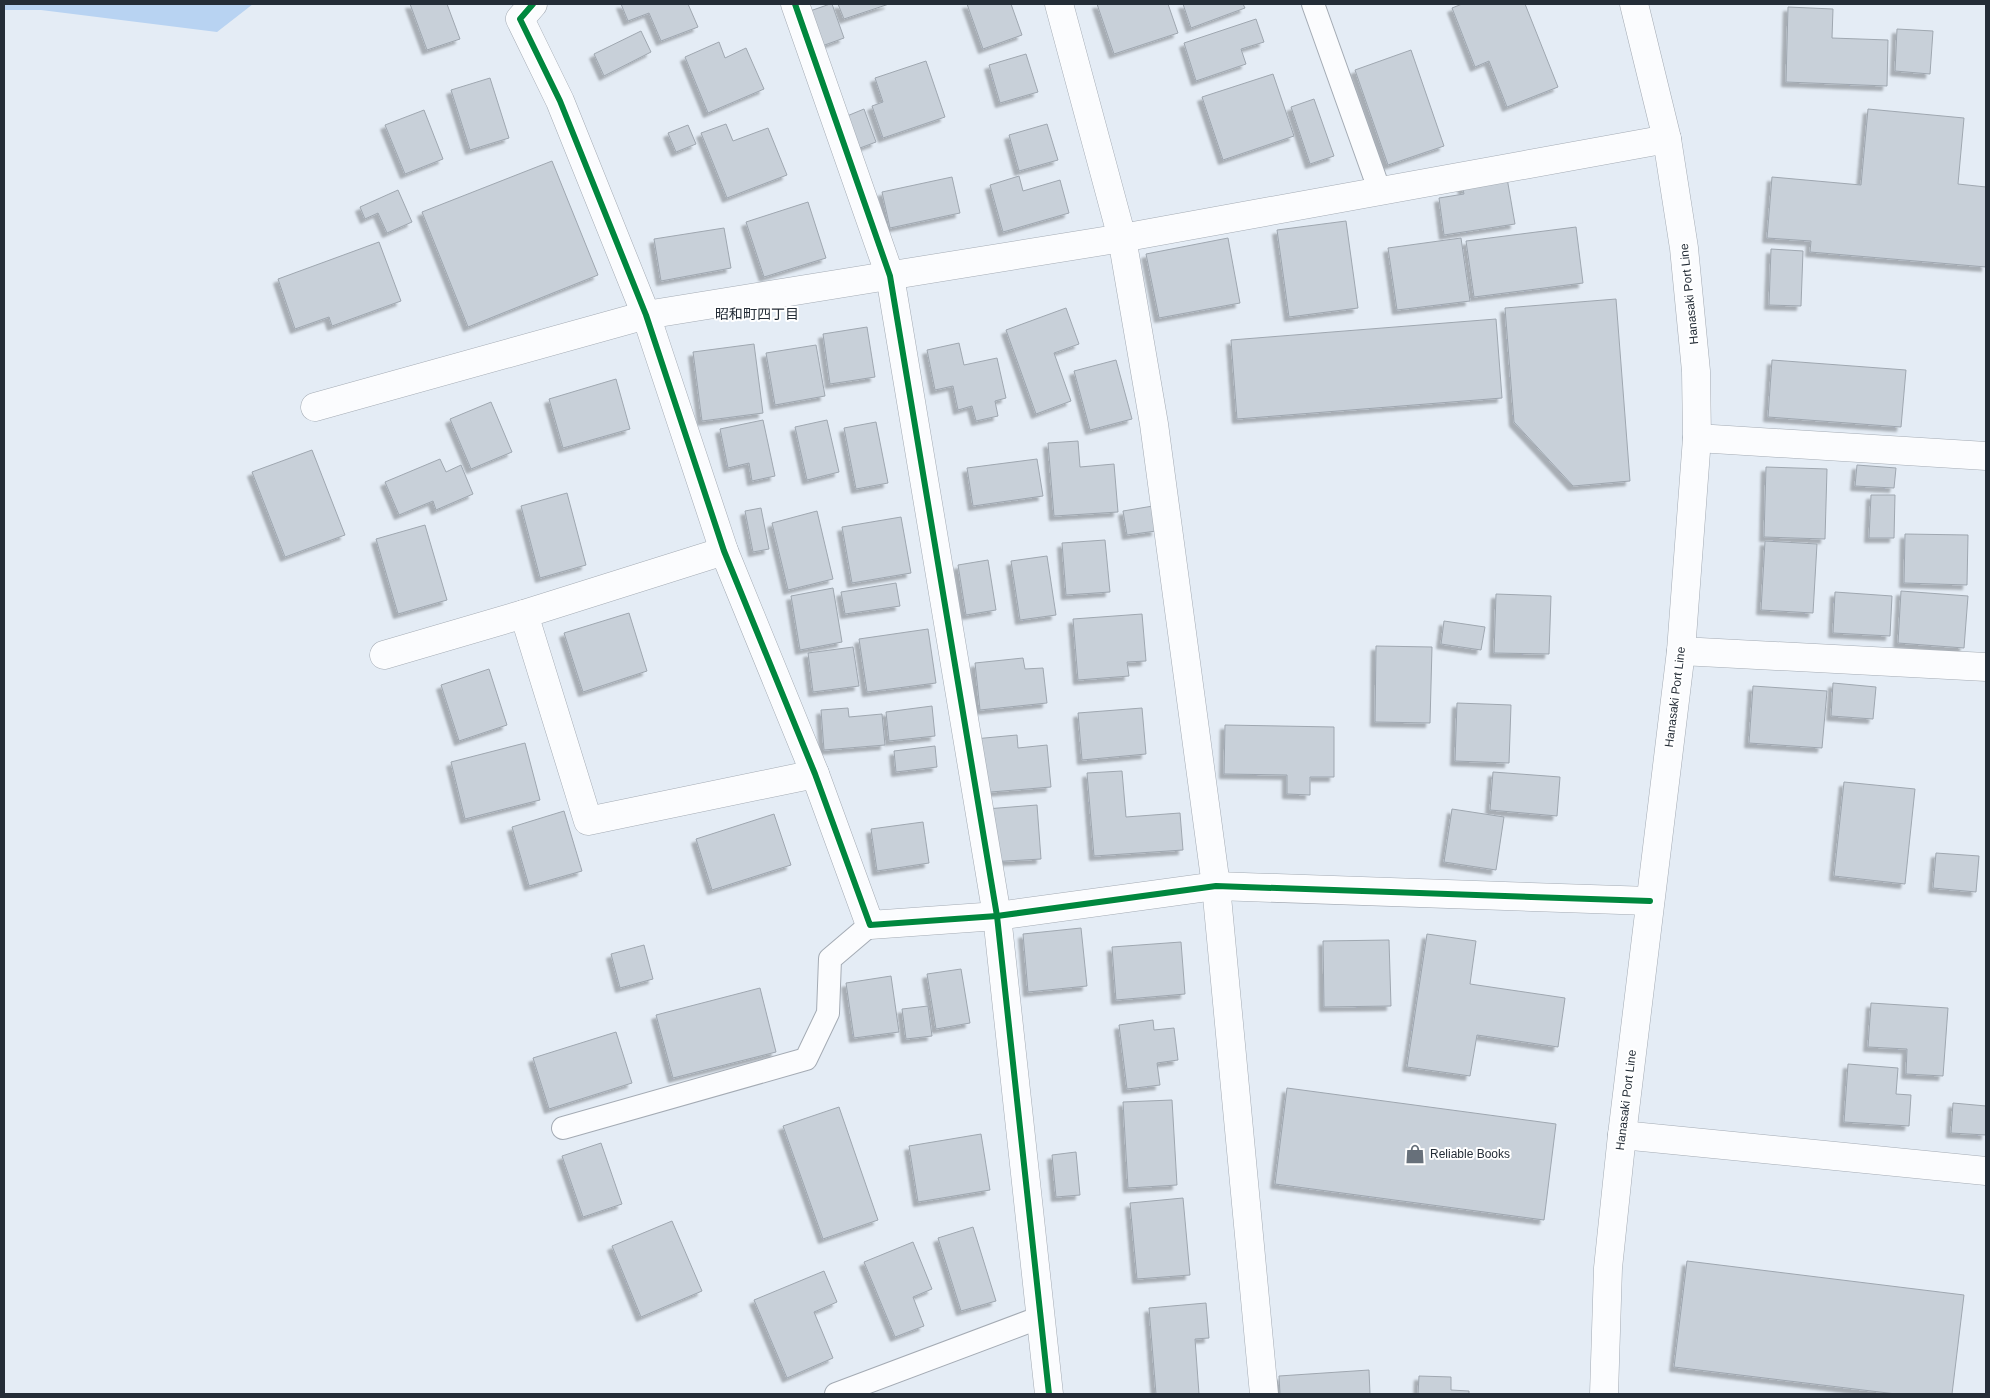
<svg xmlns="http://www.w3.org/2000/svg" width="1990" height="1398" font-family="Helvetica,'Noto Sans JP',sans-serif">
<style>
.forest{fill:#b8d3f2}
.building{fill:#c8d0d9;stroke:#9fa7b0;filter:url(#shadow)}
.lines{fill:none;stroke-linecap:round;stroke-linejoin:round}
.service-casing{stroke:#a4abb4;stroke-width:24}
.minor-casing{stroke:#a4abb4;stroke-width:29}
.secondary-casing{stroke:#a4abb4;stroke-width:29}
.service{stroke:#fbfcfe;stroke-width:22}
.minor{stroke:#fbfcfe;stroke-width:28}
.secondary{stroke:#fbfcfe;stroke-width:28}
.cycleway-casing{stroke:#fff;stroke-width:9}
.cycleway{stroke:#00873e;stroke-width:6}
.labels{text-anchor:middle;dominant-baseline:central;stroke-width:4;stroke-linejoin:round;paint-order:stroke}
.street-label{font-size:12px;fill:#242d37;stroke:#fff}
.poi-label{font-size:12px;fill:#242d37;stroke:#fff;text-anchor:start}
.neighbourhood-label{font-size:14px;fill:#242d37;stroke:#fff}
</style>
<defs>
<filter id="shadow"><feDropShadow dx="-4.5" dy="4.5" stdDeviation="1" flood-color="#0004"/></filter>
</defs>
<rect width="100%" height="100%" fill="#e4ecf5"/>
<path class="forest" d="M4 4H253L217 32 41 10H4Z"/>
<g class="building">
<path d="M410 4H447L460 39 427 50Z"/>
<path d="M621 4H688L698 27 661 41 649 13 628 21Z"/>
<path d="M830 4H832L844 38 822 46 810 11Z"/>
<path d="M838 4H889L844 19Z"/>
<path d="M967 4H1011L1022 35 983 49Z"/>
<path d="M1097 4H1168L1178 33 1114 54Z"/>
<path d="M1183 4H1243L1245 8 1191 28Z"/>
<path d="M1462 4H1525L1558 87 1507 107 1489 61 1475 67 1452 8Z"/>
<path d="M1788 7 1833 9 1832 38 1888 40 1887 86 1786 82Z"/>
<path d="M1256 19 1264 42 1241 49 1246 64 1196 81 1184 43Z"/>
<path d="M1897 29 1933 31 1930 74 1895 71Z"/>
<path d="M641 31 651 52 604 76 594 54Z"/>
<path d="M719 42 725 58 746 48 764 89 708 113 685 57Z"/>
<path d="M1411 50 1444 146 1388 165 1355 70Z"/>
<path d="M1026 54 1038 92 1000 103 989 65Z"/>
<path d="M926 61 945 117 883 138 872 106 883 102 875 78Z"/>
<path d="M1273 74 1294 136 1223 160 1202 97Z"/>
<path d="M490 78 509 138 470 150 451 90Z"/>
<path d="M1314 99 1334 156 1310 164 1291 107Z"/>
<path d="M864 109 876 142 860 148 847 116Z"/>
<path d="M1868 109 1964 118 1958 184 1986 187V267L1810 252 1811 241 1767 238 1772 177 1861 185Z"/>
<path d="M424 110 443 159 405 174 385 125Z"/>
<path d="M726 124 733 141 768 128 787 175 727 198 701 133Z"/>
<path d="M1047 124 1058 160 1019 171 1009 135Z"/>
<path d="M688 125 696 144 676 152 668 133Z"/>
<path d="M552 161 598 275 468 327 422 212Z"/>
<path d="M1019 176 1023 191 1060 180 1069 213 1003 232 990 185Z"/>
<path d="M952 177 960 213 890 228 882 192Z"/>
<path d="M1507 178 1515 224 1444 235 1439 198 1464 194 1462 185Z"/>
<path d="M398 190 412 222 387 233 378 213 365 219 360 207Z"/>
<path d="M808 202 826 258 764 277 746 222Z"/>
<path d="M1346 221 1358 308 1289 317 1277 230Z"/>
<path d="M1576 227 1583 283 1474 297 1466 241Z"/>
<path d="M724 228 731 268 661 281 654 239Z"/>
<path d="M1228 238 1240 303 1159 318 1146 254Z"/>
<path d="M1461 238 1470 301 1397 310 1388 248Z"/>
<path d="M379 242 401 301 332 326 329 317 295 329 278 279Z"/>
<path d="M1771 249 1803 251 1801 306 1769 305Z"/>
<path d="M1616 299 1630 481 1573 486 1514 422 1505 308Z"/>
<path d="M1066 308 1079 344 1054 353 1071 401 1036 414 1006 330Z"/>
<path d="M1496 319 1502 398 1237 419 1231 340Z"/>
<path d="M867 327 875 377 830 384 823 334Z"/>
<path d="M959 343 964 365 997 358 1006 398 995 401 998 416 976 421 972 406 958 410 953 386 935 390 927 350Z"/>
<path d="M754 344 763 413 702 421 693 352Z"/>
<path d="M816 345 825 396 775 405 766 353Z"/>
<path d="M1116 360 1132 419 1090 430 1074 371Z"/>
<path d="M1772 360 1906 370 1901 427 1768 417Z"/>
<path d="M616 379 630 429 563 448 549 399Z"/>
<path d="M491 402 512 452 471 469 450 419Z"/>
<path d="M763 420 775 476 752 481 749 463 728 468 720 429Z"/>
<path d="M827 420 839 472 807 480 795 427Z"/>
<path d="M876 422 888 483 856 489 844 428Z"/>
<path d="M1078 441 1080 467 1114 464 1118 512 1054 516 1048 443Z"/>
<path d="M312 450 345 535 285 557 252 472Z"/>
<path d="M440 459 446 472 461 465 473 494 436 510 433 501 399 515 385 482Z"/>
<path d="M1037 459 1043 496 973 506 967 468Z"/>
<path d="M1857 465 1896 468 1894 488 1855 486Z"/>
<path d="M1766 467 1827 469 1825 539 1764 537Z"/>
<path d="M567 493 586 565 540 578 521 506Z"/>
<path d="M1871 495H1895L1894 538H1869Z"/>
<path d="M1153 506 1156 531 1127 535 1123 511Z"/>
<path d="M761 508 769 549 753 552 745 511Z"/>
<path d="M817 511 833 579 788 590 772 523Z"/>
<path d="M901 517 911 573 852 583 842 527Z"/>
<path d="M425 525 447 600 398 614 376 539Z"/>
<path d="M1905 534 1968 535 1967 585 1904 583Z"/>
<path d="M1105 540 1110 592 1066 595 1062 543Z"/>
<path d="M1765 541 1817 544 1813 613 1761 610Z"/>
<path d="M1047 556 1056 615 1020 620 1011 561Z"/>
<path d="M988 560 996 610 966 615 958 565Z"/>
<path d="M896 583 900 606 845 614 841 592Z"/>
<path d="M833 588 842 642 800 650 791 596Z"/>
<path d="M1901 591 1968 596 1964 648 1898 643Z"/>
<path d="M1835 592 1892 596 1890 636 1833 633Z"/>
<path d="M1496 594 1551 596 1549 654 1494 653Z"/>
<path d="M629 613 647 671 583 692 564 633Z"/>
<path d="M1142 614 1146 661 1127 662 1129 676 1078 680 1073 619Z"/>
<path d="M1444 621 1485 627 1481 650 1441 644Z"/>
<path d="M928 629 936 683 867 692 859 639Z"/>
<path d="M1376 646 1432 647 1430 723 1375 722Z"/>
<path d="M853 647 859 686 813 692 808 653Z"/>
<path d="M1023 658 1025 669 1043 668 1047 703 980 710 975 663Z"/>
<path d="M489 669 507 725 459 741 441 685Z"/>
<path d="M1833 683 1876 687 1873 719 1831 716Z"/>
<path d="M1753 686 1827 691 1822 748 1749 743Z"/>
<path d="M1457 703 1511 705 1509 763 1455 761Z"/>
<path d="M932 706 935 736 889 741 886 712Z"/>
<path d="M848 708 849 717 882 714 885 745 824 750 821 710Z"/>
<path d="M1142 708 1146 754 1082 760 1078 713Z"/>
<path d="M1225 725 1334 727V777H1310V795L1287 794V775L1224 774Z"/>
<path d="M1017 735 1018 748 1047 745 1051 787 979 793 974 739Z"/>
<path d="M525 743 540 800 465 819 451 762Z"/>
<path d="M935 746 937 767 896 772 894 751Z"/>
<path d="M1122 771 1126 817 1180 813 1183 850 1094 856 1087 773Z"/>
<path d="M1493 772 1560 777 1557 816 1490 810Z"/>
<path d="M1844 782 1915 789 1905 884 1834 876Z"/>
<path d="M1037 805 1041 859 989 862 986 809Z"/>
<path d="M1452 809 1504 817 1496 870 1444 862Z"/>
<path d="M564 811 582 871 529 886 512 827Z"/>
<path d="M774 814 791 865 712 890 696 839Z"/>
<path d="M923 822 929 863 877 871 871 829Z"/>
<path d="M1936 853 1979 856 1976 892 1933 888Z"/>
<path d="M1081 928 1087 986 1028 992 1023 934Z"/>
<path d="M1427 934 1476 941 1470 984 1565 998 1558 1047 1477 1035 1470 1076 1407 1067Z"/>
<path d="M1389 940 1391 1006 1324 1007 1323 941Z"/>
<path d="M1181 942 1185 994 1116 1000 1112 947Z"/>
<path d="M644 945 653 979 620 988 611 954Z"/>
<path d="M961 969 970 1023 936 1029 927 974Z"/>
<path d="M891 976 899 1032 854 1038 846 983Z"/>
<path d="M760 988 776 1052 673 1078 656 1015Z"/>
<path d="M1871 1003 1948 1008 1943 1076 1906 1074 1907 1049 1868 1047Z"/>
<path d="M928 1006 932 1036 906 1039 902 1009Z"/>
<path d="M1153 1020 1154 1030 1174 1028 1178 1060 1157 1063 1160 1085 1127 1089 1119 1025Z"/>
<path d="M616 1032 632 1083 549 1109 533 1058Z"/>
<path d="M1848 1064 1898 1068 1896 1094 1911 1095 1909 1126 1844 1122Z"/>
<path d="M1287 1088 1556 1124 1544 1220 1275 1184Z"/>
<path d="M1172 1100 1177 1185 1128 1188 1123 1102Z"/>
<path d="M1953 1103 1986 1106V1135L1951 1133Z"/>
<path d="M839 1107 878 1220 823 1239 783 1126Z"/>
<path d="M981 1134 990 1190 918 1202 909 1146Z"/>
<path d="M601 1143 622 1204 583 1217 562 1156Z"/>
<path d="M1076 1152 1080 1195 1056 1197 1052 1155Z"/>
<path d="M1183 1198 1190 1275 1137 1279 1130 1203Z"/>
<path d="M672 1221 702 1291 641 1317 612 1246Z"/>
<path d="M973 1227 996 1301 961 1311 938 1238Z"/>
<path d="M913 1242 932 1289 913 1297 924 1326 895 1337 864 1262Z"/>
<path d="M1687 1261 1964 1295 1952 1394H1896L1674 1367Z"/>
<path d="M824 1271 837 1302 814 1312 833 1358 787 1378 754 1300Z"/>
<path d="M1206 1303 1209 1338 1195 1339 1199 1394H1156L1149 1308Z"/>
<path d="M1369 1370 1370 1394H1280L1279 1376Z"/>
<path d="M1419 1376 1451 1377V1390L1469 1391V1394H1418Z"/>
</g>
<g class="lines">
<defs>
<g id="service">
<path d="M1313 4 1380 192"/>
<path d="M563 1128 806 1059 828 1013 830 959 870 925"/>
<path d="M836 1394 1041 1317"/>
</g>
<g id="minor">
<path d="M533 4 520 19 560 101 646 315 724 551 815 774 870 925 997 916 1216 886 1650 901"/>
<path d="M795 4 890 276 997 916 1049 1394"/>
<path d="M1059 4 1122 238 1154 424 1216 886 1264 1394"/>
<path d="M315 407 646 315 1122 238 1667 139"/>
<path d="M1697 438 1986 456"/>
<path d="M524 614 588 821 815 774"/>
<path d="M1681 651 1986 667"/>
<path d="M384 655 524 614 724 551"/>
<path d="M1622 1135 1986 1171"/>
</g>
<path id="secondary" d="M1604 1394 1608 1268 1622 1135 1681 651 1697 438 1696 371 1684 248 1667 139 1634 4"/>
</defs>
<use href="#service" class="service-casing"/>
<use href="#minor" class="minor-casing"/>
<use href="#secondary" class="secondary-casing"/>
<use href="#service" class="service"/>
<use href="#minor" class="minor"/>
<use href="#secondary" class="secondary"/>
<defs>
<g id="cycleway">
<path d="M533 4 520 19 560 101 646 315 724 551 815 774 870 925 997 916 1216 886 1650 901"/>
<path d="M795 4 890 276 997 916 1049 1394"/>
</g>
</defs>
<use href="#cycleway" class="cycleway-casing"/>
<use href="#cycleway" class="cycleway"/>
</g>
<defs>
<symbol id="shop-bare" viewBox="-9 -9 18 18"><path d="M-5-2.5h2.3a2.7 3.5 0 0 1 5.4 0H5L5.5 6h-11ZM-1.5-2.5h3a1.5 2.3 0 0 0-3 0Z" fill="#67707a" stroke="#fff" stroke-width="2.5" paint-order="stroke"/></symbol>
</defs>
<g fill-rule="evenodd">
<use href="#shop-bare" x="1401" y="1140" width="28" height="28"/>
</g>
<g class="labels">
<g class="street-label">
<text transform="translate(1689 294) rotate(-96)">Hanasaki Port Line</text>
<text transform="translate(1675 697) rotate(-83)">Hanasaki Port Line</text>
<text transform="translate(1626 1100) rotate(-83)">Hanasaki Port Line</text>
</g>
<g class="poi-label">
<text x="1430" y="1154">Reliable Books</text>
</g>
<g class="neighbourhood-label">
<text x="757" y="314">昭和町四丁目</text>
</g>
</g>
<rect width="1990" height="1398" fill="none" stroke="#242d37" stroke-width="10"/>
</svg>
